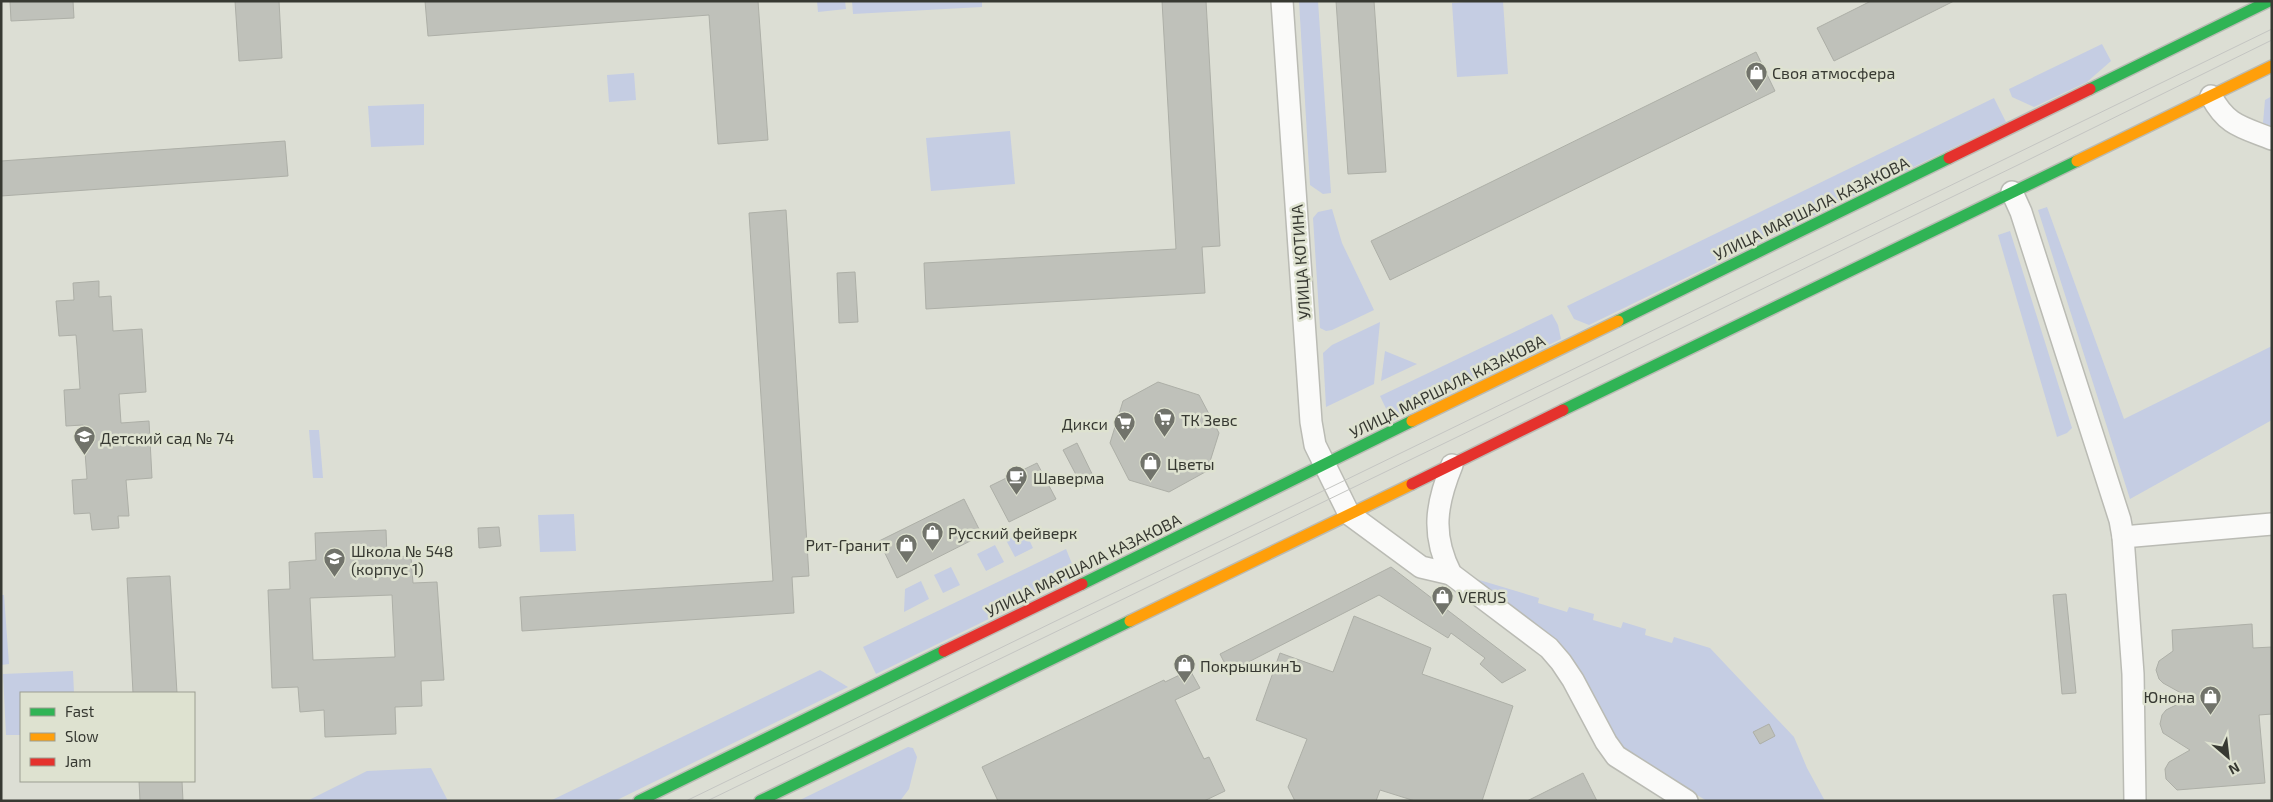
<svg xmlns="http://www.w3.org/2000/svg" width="2273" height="802" font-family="'Exo 2',sans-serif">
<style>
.green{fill:#c5cde3}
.building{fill:#bfc1ba;stroke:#adafa7;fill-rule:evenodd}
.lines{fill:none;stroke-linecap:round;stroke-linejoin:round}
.street-casing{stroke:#babbb4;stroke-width:24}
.fast-casing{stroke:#babbb4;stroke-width:14}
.slow-casing{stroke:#babbb4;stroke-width:14}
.jam-casing{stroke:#babbb4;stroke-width:14}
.street{stroke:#fafaf9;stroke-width:21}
.fast{stroke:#30b455;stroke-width:11}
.slow{stroke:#ff9f0a;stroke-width:11}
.jam{stroke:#e5322d;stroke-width:11}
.tram{stroke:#c4c5c2;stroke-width:1}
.labels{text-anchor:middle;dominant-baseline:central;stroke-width:5;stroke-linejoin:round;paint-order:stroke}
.poi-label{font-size:16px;fill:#373932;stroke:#dee2d0;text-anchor:start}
.street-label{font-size:16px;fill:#373932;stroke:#dee2d0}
</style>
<rect width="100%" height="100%" fill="#dcded4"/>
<g class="green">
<path d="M817 1H845L846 9 818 12Z"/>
<path d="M852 1H982V7L853 14Z"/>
<path d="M1299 1H1318L1331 193 1323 194 1310 185Z"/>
<path d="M1479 1H1503L1508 74 1457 77 1452 3Z"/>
<path d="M2102 44 2111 61 2087 82 2034 107 2012 97 2009 89Z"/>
<path d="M634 73 636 100 609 102 607 75Z"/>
<path d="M2272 96V127L2263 123 2265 100Z"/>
<path d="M1994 98 2006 122 1589 325 1574 319 1567 306Z"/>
<path d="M424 104V145L371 147 368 106Z"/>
<path d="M1010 131 1015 184 931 191 926 138Z"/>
<path d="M2047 207 2124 419 2272 346V420L2130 499 2038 210Z"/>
<path d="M1332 209 1342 243 1374 310 1332 330 1326 331 1320 328 1313 218 1318 212Z"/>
<path d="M2010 231 2072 428 2067 433 2057 437 1998 235Z"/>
<path d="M1552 314 1558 325 1561 339 1392 421 1380 396Z"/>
<path d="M1380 322 1374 384 1326 407 1323 353 1332 345Z"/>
<path d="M1385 351 1417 364 1381 381Z"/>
<path d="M309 430H319L323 478H313Z"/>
<path d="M574 514 576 551 540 552 538 515Z"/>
<path d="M1025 531 1033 548 1015 557 1006 540Z"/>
<path d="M995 545 1004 562 986 571 977 554Z"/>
<path d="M1066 549 1077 576 876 674 863 647Z"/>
<path d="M951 567 960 585 943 593 934 575Z"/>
<path d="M1466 576 1539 598 1538 603 1567 612 1569 607 1594 614 1593 620 1621 628 1623 622 1646 629 1645 635 1672 643 1674 637 1710 648 1794 737 1807 768 1825 801H1707L1630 755 1621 748 1580 677Z"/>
<path d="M921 581 929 599 904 612 905 589Z"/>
<path d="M1 595H4L9 664 1 665Z"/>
<path d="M820 670 848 687 615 801H550Z"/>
<path d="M73 671 74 693H21V735H6L3 674Z"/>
<path d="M908 747 913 748 917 757 909 789 900 801H798Z"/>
<path d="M431 768 448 801H307L367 771Z"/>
</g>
<g class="building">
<path d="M10 1H73L74 18 11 21Z"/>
<path d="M235 1H279L282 58 239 61Z"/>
<path d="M425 1H758L768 140 718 144 709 15 428 36Z"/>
<path d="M1162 1H1206L1220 246 1202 247 1205 293 926 309 924 263 1176 249Z"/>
<path d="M1336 1H1374L1386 172 1348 174Z"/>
<path d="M1871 1H1954L1834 61 1817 28Z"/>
<path d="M1756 52 1775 91 1390 280 1371 241Z"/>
<path d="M285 141 288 176 1 196V161Z"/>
<path d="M786 210 809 576 792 577 794 613 522 631 520 597 773 581 749 213Z"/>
<path d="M855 272 858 322 839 323 837 273Z"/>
<path d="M99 281V297L111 296 113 331 142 329 146 392 119 394 121 423 149 421 152 478 126 480 129 516H118L119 528 92 530 90 513 74 514 72 480 87 479 83 425 66 426 64 390 80 389 77 346 76 335 59 336 56 301 74 300 73 283Z"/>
<path d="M1158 382 1199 395 1219 433 1207 471 1169 492 1129 480 1110 443 1123 401Z"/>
<path d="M1077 443 1095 480 1082 486 1063 450Z"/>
<path d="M1037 463 1056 499 1009 522 990 486Z"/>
<path d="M964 499 982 535 897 578 879 541Z"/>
<path d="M499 527 501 546 479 548 478 528Z"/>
<path d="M386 530 387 557 411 556 413 583 437 582 444 680 421 681 422 706 395 707 396 734 325 737 324 710 300 712 298 687 272 688 268 590 290 589 289 562 316 560 315 533ZM392 595 395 657 313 660 310 598Z"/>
<path d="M1391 567 1526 670 1502 683 1480 664 1485 658 1451 633 1448 638 1379 595 1229 672 1220 654Z"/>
<path d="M170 576 177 693H133L127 578Z"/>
<path d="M2066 594 2076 693 2062 694 2053 595Z"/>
<path d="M1354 616 1431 648 1422 674 1513 706 1482 801H1415L1380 790 1376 801H1295L1288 787 1307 739 1256 720 1280 653 1333 672Z"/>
<path d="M2252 624 2253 648 2272 647V714L2259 715 2265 783 2177 790 2166 779 2165 769 2169 762 2190 750 2163 733 2160 724 2162 715 2166 710 2190 698 2163 683 2159 679 2156 670 2159 661 2173 651 2172 630Z"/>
<path d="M1190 670 1200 688 1175 700 1204 759 1209 757 1225 791 1204 801H998L982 767 1164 680 1165 682Z"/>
<path d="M1769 724 1775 736 1760 744 1753 732Z"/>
<path d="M1583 773 1597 801H1527Z"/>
<path d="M139 781H182L183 801H140Z"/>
</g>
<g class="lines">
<defs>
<g id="street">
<path d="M1282 1 1311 422 1315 445 1349 514 1421 567 1451 574"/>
<path d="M2211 96C2227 126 2242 127 2272 139"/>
<path d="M2012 192 2021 212 2120 520 2123 537 2133 674 2135 801"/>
<path d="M1452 465C1436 504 1431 535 1451 574L1549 648 1561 662 1573 680 1606 742 1616 756 1687 801"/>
<path d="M2123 537 2272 524"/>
</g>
<g id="fast">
<path d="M2090 89 2269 1"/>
<path d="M1618 321 1949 158"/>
<path d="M1563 410 2077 161"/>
<path d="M1082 584 1412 421"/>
<path d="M639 801 944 651"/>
<path d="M760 801 1130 621"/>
</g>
<g id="slow">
<path d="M2077 161 2272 66"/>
<path d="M1412 421 1618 321"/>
<path d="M1130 621 1412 484"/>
</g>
<g id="jam">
<path d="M1949 158 2090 89"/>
<path d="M1412 484 1563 410"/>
<path d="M944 651 1082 584"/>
</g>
</defs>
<use href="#street" class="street-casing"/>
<use href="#fast" class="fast-casing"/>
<use href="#slow" class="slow-casing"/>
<use href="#jam" class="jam-casing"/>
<use href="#street" class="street"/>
<use href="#fast" class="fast"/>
<use href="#slow" class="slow"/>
<use href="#jam" class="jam"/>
<g class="tram">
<path d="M686 801 2272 29"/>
<path d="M707 801 2022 163 2272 40"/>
</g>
</g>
<defs>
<symbol id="shop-pin" viewBox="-11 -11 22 30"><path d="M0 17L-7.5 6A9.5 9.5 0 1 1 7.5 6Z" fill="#71736b" stroke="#dee2d0"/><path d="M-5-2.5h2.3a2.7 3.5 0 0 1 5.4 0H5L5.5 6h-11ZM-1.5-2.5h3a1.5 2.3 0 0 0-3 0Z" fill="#fff"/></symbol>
<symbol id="supermarket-pin" viewBox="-11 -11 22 30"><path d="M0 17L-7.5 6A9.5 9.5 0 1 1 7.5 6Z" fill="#71736b" stroke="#dee2d0"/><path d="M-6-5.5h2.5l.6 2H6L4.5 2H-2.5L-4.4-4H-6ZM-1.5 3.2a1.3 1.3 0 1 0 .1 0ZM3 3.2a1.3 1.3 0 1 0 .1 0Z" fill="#fff"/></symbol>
<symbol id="school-pin" viewBox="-11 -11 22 30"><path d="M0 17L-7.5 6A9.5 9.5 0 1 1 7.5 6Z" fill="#71736b" stroke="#dee2d0"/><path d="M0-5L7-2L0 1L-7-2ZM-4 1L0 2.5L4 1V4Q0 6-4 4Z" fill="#fff"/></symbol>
<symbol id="cafe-pin" viewBox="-11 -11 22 30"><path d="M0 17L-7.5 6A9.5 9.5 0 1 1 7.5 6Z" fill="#71736b" stroke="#dee2d0"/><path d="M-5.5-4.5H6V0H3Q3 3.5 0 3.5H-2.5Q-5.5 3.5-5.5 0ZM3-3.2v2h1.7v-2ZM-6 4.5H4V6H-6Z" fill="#fff"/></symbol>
</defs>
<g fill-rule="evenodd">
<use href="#shop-pin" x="1744" y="60" width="25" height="34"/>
<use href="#supermarket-pin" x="1152" y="406" width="25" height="34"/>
<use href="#supermarket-pin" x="1112" y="410" width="25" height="34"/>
<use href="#school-pin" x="72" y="424" width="25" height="34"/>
<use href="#shop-pin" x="1138" y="450" width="25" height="34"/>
<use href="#cafe-pin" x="1004" y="464" width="25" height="34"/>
<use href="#shop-pin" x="920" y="520" width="25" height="34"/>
<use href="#shop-pin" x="894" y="532" width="25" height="34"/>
<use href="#school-pin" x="322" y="546" width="25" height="34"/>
<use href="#shop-pin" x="1430" y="584" width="25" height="34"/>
<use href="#shop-pin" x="1172" y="652" width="25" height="34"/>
<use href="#shop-pin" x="2198" y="684" width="25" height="34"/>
</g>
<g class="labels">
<g class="poi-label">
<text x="1772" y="72">Своя атмосфера</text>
<text x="1181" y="419">ТК Зевс</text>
<text x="1108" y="423" text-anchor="end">Дикси</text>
<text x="100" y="437">Детский сад № 74</text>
<text x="1167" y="463">Цветы</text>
<text x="1033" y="477">Шаверма</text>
<text x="948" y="532">Русский фейверк</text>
<text x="890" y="544" text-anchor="end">Рит-Гранит</text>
<text x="351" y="550">Школа № 548<tspan x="351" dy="18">(корпус 1)</tspan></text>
<text x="1458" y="596">VERUS</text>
<text x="1200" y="665">ПокрышкинЪ</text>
<text x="2195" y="696" text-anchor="end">Юнона</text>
</g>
<g class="street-label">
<text transform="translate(1811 208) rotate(-26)">УЛИЦА МАРШАЛА КАЗАКОВА</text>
<text transform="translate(1300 262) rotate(-94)">УЛИЦА КОТИНА</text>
<text transform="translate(1447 386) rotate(-26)">УЛИЦА МАРШАЛА КАЗАКОВА</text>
<text transform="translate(1083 565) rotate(-26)">УЛИЦА МАРШАЛА КАЗАКОВА</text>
</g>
</g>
<rect width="2273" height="802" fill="none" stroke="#373932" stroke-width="5"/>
<rect x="20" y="692" width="175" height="90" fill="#dee2d0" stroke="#9b9e91"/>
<rect x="30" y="708" width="25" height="8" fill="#30b455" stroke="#9b9e91"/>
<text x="65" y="717" font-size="15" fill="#373932">Fast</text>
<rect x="30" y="733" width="25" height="8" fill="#ff9f0a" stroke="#9b9e91"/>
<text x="65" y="742" font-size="15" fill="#373932">Slow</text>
<rect x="30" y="758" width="25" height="8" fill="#e5322d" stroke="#9b9e91"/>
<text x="65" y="767" font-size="15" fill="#373932">Jam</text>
<g transform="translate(2228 757) rotate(152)" stroke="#dee2d0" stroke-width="4" paint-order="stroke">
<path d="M0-4L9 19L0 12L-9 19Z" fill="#373932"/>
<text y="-8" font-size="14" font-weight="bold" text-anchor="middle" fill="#373932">N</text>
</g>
</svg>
